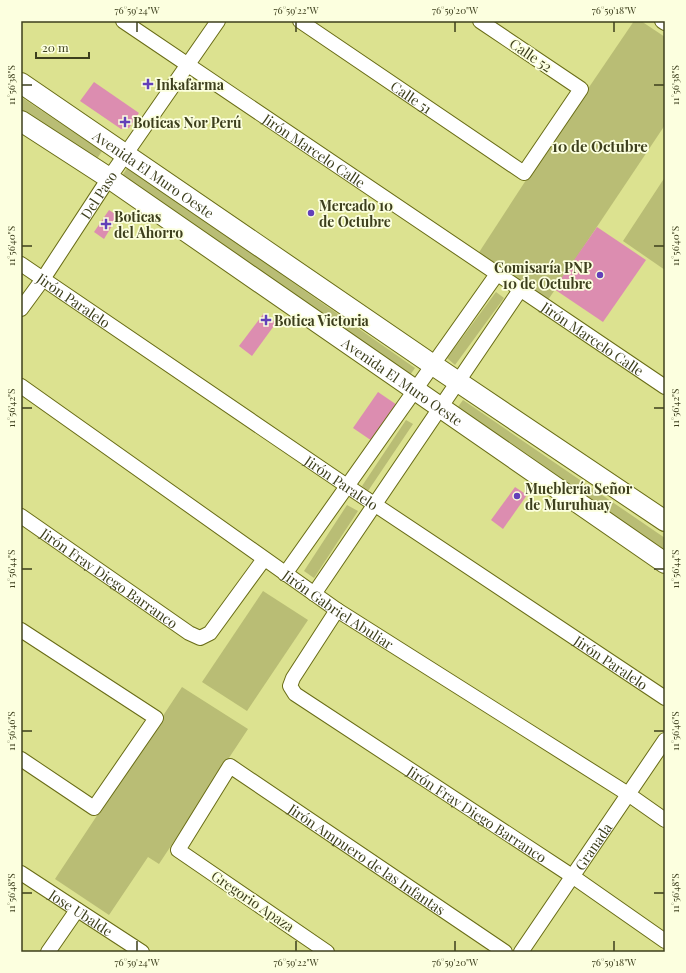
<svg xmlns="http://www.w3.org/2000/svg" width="686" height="973" font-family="'Playfair Display',serif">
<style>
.green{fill:#b9bd75}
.building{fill:#dc8db0}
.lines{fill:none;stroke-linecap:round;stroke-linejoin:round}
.street-casing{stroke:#696c16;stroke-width:16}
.secondary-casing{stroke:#696c16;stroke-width:22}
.street{stroke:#fff;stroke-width:14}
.secondary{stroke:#fff;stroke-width:20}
.ticks{fill:none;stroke:#3d3f1d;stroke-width:1.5}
.poi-dot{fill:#6340b9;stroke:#fcffdf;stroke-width:1.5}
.labels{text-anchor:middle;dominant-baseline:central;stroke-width:3.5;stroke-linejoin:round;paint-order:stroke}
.street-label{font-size:14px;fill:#3d3f1d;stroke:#fcffdf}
.poi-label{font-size:14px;font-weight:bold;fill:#3d3f1d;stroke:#fcffdf;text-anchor:start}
.neighbourhood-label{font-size:15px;font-weight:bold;fill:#3d3f1d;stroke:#fcffdf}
.neatline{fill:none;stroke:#3d3f1d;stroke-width:1.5}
.ticks-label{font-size:10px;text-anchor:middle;fill:#3d3f1d}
</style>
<rect width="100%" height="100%" fill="#dce290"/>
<g class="green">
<path d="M634 21H641L665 37V125L546 303 476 257 528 177Z"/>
<path d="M21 97 102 151 95 162 21 113Z"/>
<path d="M128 167 415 368 408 378 121 177Z"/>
<path d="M665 177V270L623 241Z"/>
<path d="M496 292 504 298 455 365 447 358Z"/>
<path d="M463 400 665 538V554L455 411Z"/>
<path d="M406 420 413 424 368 491 362 486Z"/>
<path d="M347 505 358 511 314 578 304 571Z"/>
<path d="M263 591 308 620 247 711 202 682Z"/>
<path d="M182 687 248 729 159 864 148 857 109 915 55 879Z"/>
</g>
<g class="building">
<path d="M94 82 139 113 129 128 121 129 80 101Z"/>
<path d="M109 210 118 216 104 239 94 232Z"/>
<path d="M597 227 646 260 603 322 554 289Z"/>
<path d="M264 313 276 323 252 356 239 346Z"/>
<path d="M378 392 400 407 375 443 353 428Z"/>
<path d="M515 487 527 495 503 529 491 520Z"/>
</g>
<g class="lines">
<defs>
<g id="street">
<path id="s1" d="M123 21 665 387"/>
<path id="s2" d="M300 21 524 173 581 89 480 21"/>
<path d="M662 21 665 23"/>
<path id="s3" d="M21 264 347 486 665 698"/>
<path id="s4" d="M21 309 43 279 109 178 218 21"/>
<path id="s5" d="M21 386 337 610 628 794 665 820"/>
<path id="s6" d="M21 516 189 633 200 638 210 633 264 559"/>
<path d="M285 574 497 274"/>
<path d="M314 594 520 290"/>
<path id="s7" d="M337 610 293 678 290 686 295 694 572 876 665 941"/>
<path d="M21 630 156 718 94 808 21 759"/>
<path id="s8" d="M21 873 142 952"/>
<path d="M48 952 77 910"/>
<path id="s9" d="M327 952 178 850 230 766 505 952"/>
<path id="s10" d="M521 952 665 740"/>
</g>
<g id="secondary">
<path id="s11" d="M21 83 433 365 665 521"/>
<path id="s12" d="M21 121 109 178 665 563"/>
</g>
</defs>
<use href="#street" class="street-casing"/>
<use href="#secondary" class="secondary-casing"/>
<use href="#street" class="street"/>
<use href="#secondary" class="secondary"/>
</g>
<path class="ticks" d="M137 22V32M296 22V32M455 22V32M614 22V32M22 85H32M654 85H664M22 246H32M654 246H664M22 408H32M654 408H664M22 569H32M654 569H664M22 731H32M654 731H664M22 893H32M654 893H664M137 941V951M296 941V951M455 941V951M614 941V951"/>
<g class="poi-dot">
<path d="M146 78h4v4h4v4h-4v4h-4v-4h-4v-4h4z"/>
<path d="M123 116h4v4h4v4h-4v4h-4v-4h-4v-4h4z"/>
<circle cx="311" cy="213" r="4"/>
<path d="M104 218h4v4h4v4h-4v4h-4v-4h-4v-4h4z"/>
<circle cx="600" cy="275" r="4"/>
<path d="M264 314h4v4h4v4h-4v4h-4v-4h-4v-4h4z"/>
<circle cx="517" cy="496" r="4"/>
</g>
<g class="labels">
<g class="street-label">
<text transform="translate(531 55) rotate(34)">Calle 52</text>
<text stroke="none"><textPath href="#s2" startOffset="135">Calle 51</textPath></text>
<text stroke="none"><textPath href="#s1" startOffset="231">Jirón Marcelo Calle</textPath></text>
<text stroke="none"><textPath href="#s11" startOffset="161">Avenida El Muro Oeste</textPath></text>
<text stroke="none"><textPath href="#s4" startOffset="138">Del Paso</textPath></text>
<text stroke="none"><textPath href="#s3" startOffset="64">Jirón Paralelo</textPath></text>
<text stroke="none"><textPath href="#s1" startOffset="567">Jirón Marcelo Calle</textPath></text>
<text stroke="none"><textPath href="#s12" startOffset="462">Avenida El Muro Oeste</textPath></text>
<text stroke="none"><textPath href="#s3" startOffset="388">Jirón Paralelo</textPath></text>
<text stroke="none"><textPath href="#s6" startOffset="108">Jirón Fray Diego Barranco</textPath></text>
<text stroke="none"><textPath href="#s5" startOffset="388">Jirón Gabriel Abuliar</textPath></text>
<text stroke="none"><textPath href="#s3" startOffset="712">Jirón Paralelo</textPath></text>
<text stroke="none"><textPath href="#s7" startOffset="317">Jirón Fray Diego Barranco</textPath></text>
<text stroke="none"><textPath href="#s10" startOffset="128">Granada</textPath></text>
<text stroke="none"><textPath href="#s9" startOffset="445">Jirón Ampuero de las Infantas</textPath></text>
<text transform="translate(253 901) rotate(34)">Gregorio Apaza</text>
<text stroke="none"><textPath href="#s8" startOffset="72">Jose Ubalde</textPath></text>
</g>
<g class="poi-label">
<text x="156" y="84">Inkafarma</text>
<text x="133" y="122">Boticas Nor Perú</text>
<text x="319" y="205">Mercado 10<tspan x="319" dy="16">de Octubre</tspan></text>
<text x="114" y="216">Boticas<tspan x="114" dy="16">del Ahorro</tspan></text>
<text x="592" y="267" text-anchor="end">Comisaría PNP<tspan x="592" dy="16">10 de Octubre</tspan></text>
<text x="274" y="320">Botica Victoria</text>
<text x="525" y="488">Mueblería Señor<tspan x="525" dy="16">de Muruhuay</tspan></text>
</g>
<g class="neighbourhood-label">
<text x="600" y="146">10 de Octubre</text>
</g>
</g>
<rect width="686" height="973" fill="none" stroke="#fcffdf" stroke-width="44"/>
<path d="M36 52v6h53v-6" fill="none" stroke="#3d3f1d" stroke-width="2"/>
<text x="42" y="52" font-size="12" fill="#3d3f1d" stroke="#fcffdf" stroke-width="3" paint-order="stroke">20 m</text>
<rect x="22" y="22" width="642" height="929" class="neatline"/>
<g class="ticks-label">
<text x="137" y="14">76°59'24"W</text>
<text x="296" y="14">76°59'22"W</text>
<text x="455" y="14">76°59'20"W</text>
<text x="614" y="14">76°59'18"W</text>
<text transform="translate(11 85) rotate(-90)" y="4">11°56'38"S</text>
<text transform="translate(675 85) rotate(-90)" y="4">11°56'38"S</text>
<text transform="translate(11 246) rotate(-90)" y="4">11°56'40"S</text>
<text transform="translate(675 246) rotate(-90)" y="4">11°56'40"S</text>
<text transform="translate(11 408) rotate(-90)" y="4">11°56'42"S</text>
<text transform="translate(675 408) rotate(-90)" y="4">11°56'42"S</text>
<text transform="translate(11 569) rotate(-90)" y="4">11°56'44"S</text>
<text transform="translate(675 569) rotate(-90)" y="4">11°56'44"S</text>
<text transform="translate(11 731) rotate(-90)" y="4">11°56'46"S</text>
<text transform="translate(675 731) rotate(-90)" y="4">11°56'46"S</text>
<text transform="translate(11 893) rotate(-90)" y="4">11°56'48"S</text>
<text transform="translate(675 893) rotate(-90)" y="4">11°56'48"S</text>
<text x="137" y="966">76°59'24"W</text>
<text x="296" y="966">76°59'22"W</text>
<text x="455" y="966">76°59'20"W</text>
<text x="614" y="966">76°59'18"W</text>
</g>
</svg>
